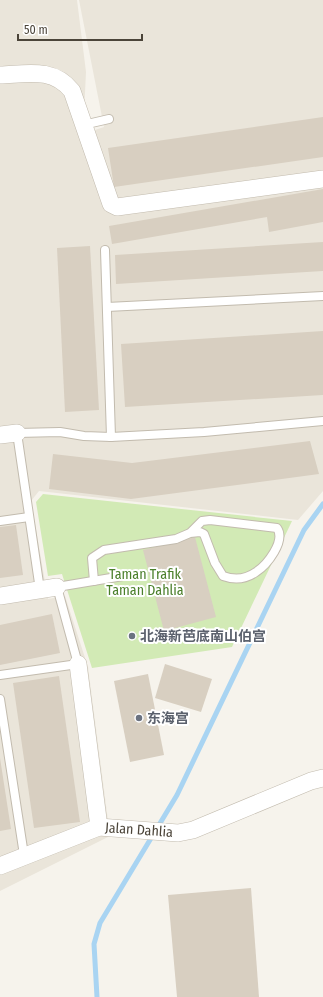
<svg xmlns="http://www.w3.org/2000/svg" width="323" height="997" font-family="'Fira Sans Condensed','Noto Sans SC',sans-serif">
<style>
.residential{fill:#eae5da}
.green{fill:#d2eab5}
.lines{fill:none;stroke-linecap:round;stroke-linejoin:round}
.stream{stroke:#a9d4f2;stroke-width:5}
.building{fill:#d8cfc1}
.lane-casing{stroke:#c2bbae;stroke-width:10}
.street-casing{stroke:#c2bbae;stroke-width:18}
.lane{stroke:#fff;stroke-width:8}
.street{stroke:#fff;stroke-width:17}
.worship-dot{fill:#6b7280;stroke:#fff;stroke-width:1.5}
.labels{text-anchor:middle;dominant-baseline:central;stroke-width:4;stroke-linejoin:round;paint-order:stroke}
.park-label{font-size:14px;fill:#4a7f2a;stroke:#fff}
.worship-label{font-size:14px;font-weight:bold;fill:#5b616d;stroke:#fff;text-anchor:start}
.street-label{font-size:14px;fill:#4b4439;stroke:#fff}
</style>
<rect width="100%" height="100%" fill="#f6f3ec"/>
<path class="residential" d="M0 0H77L86 72 83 134 104 127 79 0H323V491L298 520 39 491 31 501 48 599 65 596 88 667 110 836 0 891Z"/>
<path class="green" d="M43 494 292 521 232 647 92 668 62 574 48 576 36 502Z"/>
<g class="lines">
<path class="stream" d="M97 997 94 944 100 923 177 795 304 530 323 504"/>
</g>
<g class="building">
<path d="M323 117V157L114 187 108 148Z"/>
<path d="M323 189V222L269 232 267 217 112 244 109 226Z"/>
<path d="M323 242V271L116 284 115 255Z"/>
<path d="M90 246 99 410 65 412 57 248Z"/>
<path d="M323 331V395L125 407 121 344Z"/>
<path d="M310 441 319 474 131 499 49 489 53 454 132 463Z"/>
<path d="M16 525 23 575 0 578V527Z"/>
<path d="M195 537 216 617 164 631 143 550Z"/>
<path d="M52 614 60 653 0 665V625Z"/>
<path d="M165 664 212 679 201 712 155 698Z"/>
<path d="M148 674 164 755 130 762 114 681Z"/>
<path d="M59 676 80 822 34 828 13 683Z"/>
<path d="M0 758 11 829 0 831Z"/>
<path d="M251 888 259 997H177L168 895Z"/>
</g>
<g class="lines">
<defs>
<g id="lane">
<path d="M83 125 109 119"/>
<path d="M105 250 111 437"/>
<path d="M107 307 323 296"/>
<path d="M0 521 29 517"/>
<path d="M94 581 92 558 104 550 176 539 190 533 200 532 204 534 215 563 223 576C234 580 246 579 256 572 267 565 286 541 277 528L210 520 202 521 190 533"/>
<path d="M40 590 17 433 60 432 84 436 111 437 204 432 323 421"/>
<path d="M0 675 78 664 57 587 123 576"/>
<path d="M0 699 24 855"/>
</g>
<g id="street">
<path d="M0 75C27 74 53 67 72 91L111 204 117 207 323 179"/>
<path d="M0 435 17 433"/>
<path d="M0 596 57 587"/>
<path d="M78 664 99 827"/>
<path d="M0 866 99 827 178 833 193 830 311 781 323 778"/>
</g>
</defs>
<use href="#lane" class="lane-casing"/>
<use href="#street" class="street-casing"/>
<use href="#lane" class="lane"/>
<use href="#street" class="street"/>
</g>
<g class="worship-dot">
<circle cx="132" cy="636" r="4"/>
<circle cx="139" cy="718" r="4"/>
</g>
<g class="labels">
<g class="park-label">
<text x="145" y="574">Taman Trafik<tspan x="145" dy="16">Taman Dahlia</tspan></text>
</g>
<g class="worship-label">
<text x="140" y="636">北海新芭底南山伯宫</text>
<text x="147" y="718">东海宫</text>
</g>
<g class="street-label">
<text transform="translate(139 830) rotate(4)">Jalan Dahlia</text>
</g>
</g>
<path d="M18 34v6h124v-6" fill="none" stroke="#4b4439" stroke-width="2"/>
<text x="24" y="34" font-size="12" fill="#4b4439" stroke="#ffffff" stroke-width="3" paint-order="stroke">50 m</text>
</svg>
